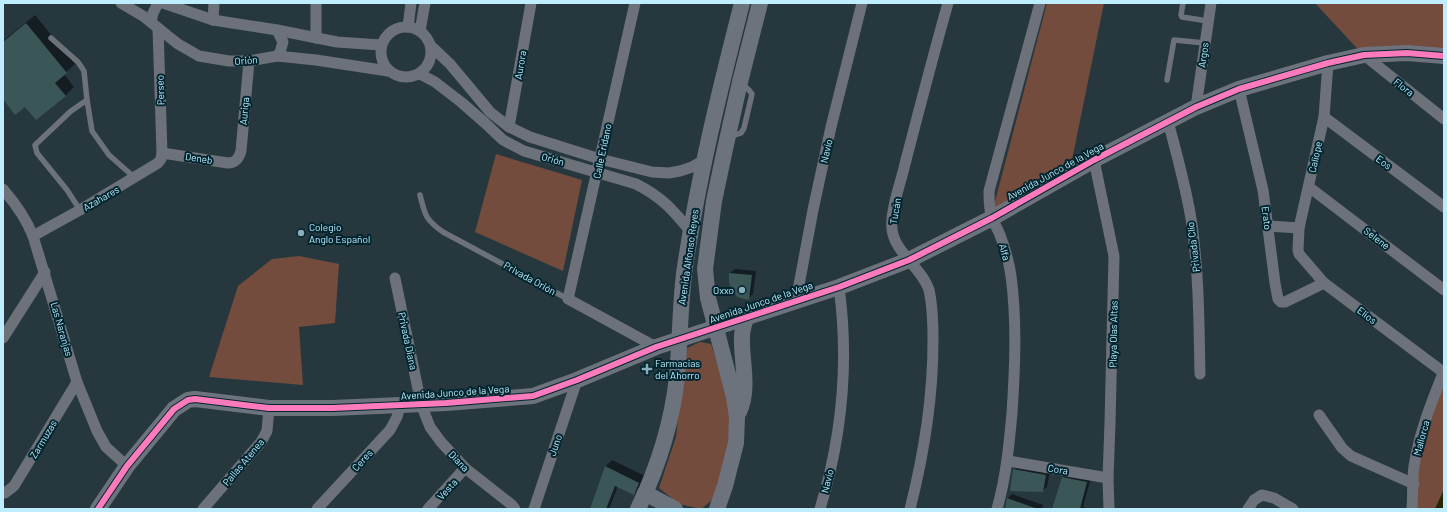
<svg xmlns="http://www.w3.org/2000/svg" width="1447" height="512" font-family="Barlow,sans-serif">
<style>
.green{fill:#734c3d}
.water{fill:#292606}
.shadow{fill:#0007}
.building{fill:#3b5656}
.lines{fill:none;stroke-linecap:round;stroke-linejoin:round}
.lane{stroke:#6d717a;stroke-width:5.5}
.street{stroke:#6d717a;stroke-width:11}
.secondary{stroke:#6d737d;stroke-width:16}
.cycleway-casing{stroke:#01242e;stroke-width:8}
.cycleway{stroke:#fd7abc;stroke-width:6}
.poi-dot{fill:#88aebb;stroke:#01242e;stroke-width:1.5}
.labels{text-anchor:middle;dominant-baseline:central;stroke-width:4;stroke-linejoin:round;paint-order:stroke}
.street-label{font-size:10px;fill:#bdedfe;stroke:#01242e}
.poi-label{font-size:10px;fill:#bdedfe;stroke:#01242e;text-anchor:start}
</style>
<rect width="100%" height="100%" fill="#26383e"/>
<g class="green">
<path d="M1047 3H1104L1072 160 993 209Z"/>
<path d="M1315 3H1444V61L1365 57Z"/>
<path d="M496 154 582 180 563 271 475 232Z"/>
<path d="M299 256 339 264 335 323 299 327 303 385 209 377 238 286 272 259Z"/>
<path d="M700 342 711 344 733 412 722 492 701 509 679 504 659 488 676 437 685 349Z"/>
<path d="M1444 371V489L1435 509H1411L1414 466Z"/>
</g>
<path class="water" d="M1444 489V509H1435L1444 490Z"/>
<g class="shadow">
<path d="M35 15 75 64 64 74 74 87 65 96 25 105 3 98V41Z"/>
<path d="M735 269 756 271 753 294 748 299 730 273Z"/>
<path d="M612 460 645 476 640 487 634 494 618 486 609 509H590L593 504 605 467Z"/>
<path d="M1018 465 1050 470 1047 487 1042 491 1014 469Z"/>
<path d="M1067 473 1091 478 1083 507H1085V509H1053L1062 478Z"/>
<path d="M1012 494 1043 505 1042 509H1006L1008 498Z"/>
</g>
<g class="building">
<path d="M26 23 67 73 55 83 66 96 36 120 25 107 15 115 3 99V42Z"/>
<path d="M729 273 752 275 749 300 737 297 729 283Z"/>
<path d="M605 466 639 483 634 495 615 486 606 509H590Z"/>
<path d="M1013 469 1046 475 1043 492 1010 491Z"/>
<path d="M1062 477 1087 482 1080 509H1052Z"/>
<path d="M1007 498 1035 508V509H1005Z"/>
</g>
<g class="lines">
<g class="lane">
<path d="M1183 3 1181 15 1182 17 1208 21"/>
<path d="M51 38 78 62 84 71 87 100"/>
<path d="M1167 80 1174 40 1205 43"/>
<path d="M729 137 741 133 744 128 752 94 748 89 742 84"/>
<path d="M420 195C425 215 425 219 443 232L568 299"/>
<path d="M80 210 67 190 37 153 35 145 71 111 87 100 92 131 109 155 135 178"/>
</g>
<g class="street">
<path d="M121 3 143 16 178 44 199 56 229 61H249L277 56 316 60 388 71"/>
<path d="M163 3 213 20 277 30 337 42 381 45"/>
<path d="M635 3 568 299 656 347"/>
<path d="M213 20 214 3"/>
<path d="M151 22 153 13 158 3"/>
<circle cx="406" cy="52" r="25"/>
<path d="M408 27 411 3"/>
<path d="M420 31 425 3"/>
<path d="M316 38V3"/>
<path d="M431 46 450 64 490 112 509 127 530 137 600 159 652 172 669 173 680 171 692 167 704 160"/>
<path d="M1364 55 1444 119"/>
<path d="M277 56 280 52 283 42 277 30"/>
<path d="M1328 63 1324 117 1299 228 1298 250 1299 254 1324 283 1443 372"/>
<path d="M420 74 435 82 461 102 484 122 503 140 524 151 636 184C662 197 673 210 691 232"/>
<path d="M1239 89 1263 190 1275 283 1278 299 1281 302H1285L1324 283"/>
<path d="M1196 107 1211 3"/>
<path d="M1324 117 1444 207"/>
<path d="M1168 121C1177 156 1187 190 1192 225 1199 275 1199 325 1200 374"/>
<path d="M509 127 531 3"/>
<path d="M162 153 228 163C236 163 239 158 241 151L249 61"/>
<path d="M1094 160 1114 256 1110 423 1108 478 1109 509"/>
<path d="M1309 187 1444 290"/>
<path d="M3 189C16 204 26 218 33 236L77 382 97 431 106 447 127 466"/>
<path d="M1268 226 1299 228"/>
<path d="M33 236 80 210 158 163 161 159 162 153 158 28"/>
<path d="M395 278 421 404 430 427 441 442 465 468 512 505 515 509"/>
<path d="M796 301 813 210 831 127 862 3"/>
<path d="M3 338 45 272"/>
<path d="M1319 415 1342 448 1351 456 1414 484"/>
<path d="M1008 461 1108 478"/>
<path d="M3 492 5 493 14 486 77 382"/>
<path d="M203 509 261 442 267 431 269 408"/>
<path d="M317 509 390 430 397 417 400 406"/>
<path d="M428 509 465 468"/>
<path d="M534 509 577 380"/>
<path d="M820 509C842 437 849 361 839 287"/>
<path d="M910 509C924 454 933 398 933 341 933 324 933 307 929 290 922 268 894 252 892 229 890 211 901 182 905 164 919 110 933 56 948 3"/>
<path d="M997 509C1006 477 1009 446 1012 413 1015 368 1017 321 1011 276 1009 262 1005 248 1000 235 998 229 994 224 992 218 989 210 989 200 989 191L1040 3"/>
<path d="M1248 509 1254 500 1262 495 1274 498 1293 509"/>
<path d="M1412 509C1413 495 1412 480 1414 466 1419 433 1432 401 1444 371"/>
</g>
<g class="secondary">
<path d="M739 412C750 388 741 361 742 337 742 330 744 324 746 318"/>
<path d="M645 493 675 509"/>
<path d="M98 509 127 466 174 409 188 400 195 399 269 408H333L446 403 533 396 577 380 656 347 839 287 909 260 992 218 1094 160 1196 107 1239 89 1328 63 1364 55 1407 53 1444 56"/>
<path d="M638 509C658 467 672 423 677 377 680 343 680 308 684 274 697 182 719 93 742 3"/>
<path d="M717 509 725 486 736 443 737 417 734 397 708 298 705 269 714 201 725 149 740 82 760 3"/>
</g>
<defs>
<path id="cycleway" d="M98 509 127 466 174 409 188 400 195 399 269 408H333L446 403 533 396 577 380 656 347 839 287 909 260 992 218 1094 160 1196 107 1239 89 1328 63 1364 55 1407 53 1444 56"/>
</defs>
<use href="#cycleway" class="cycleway-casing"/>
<use href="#cycleway" class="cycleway"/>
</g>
<g class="poi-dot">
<circle cx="301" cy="233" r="4"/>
<circle cx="742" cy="290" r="4"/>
<path d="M645 363h4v4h4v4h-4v4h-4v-4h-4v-4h4z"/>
</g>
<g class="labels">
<g class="street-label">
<text transform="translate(1203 55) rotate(-82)">Argos</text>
<text transform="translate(246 60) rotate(-5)">Orión</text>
<text transform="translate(520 65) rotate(-80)">Aurora</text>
<text transform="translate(1404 87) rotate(38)">Flora</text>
<text transform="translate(160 90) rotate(-92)">Perseo</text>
<text transform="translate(244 111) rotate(-85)">Auriga</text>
<text transform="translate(602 151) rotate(-78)">Calle Erídano</text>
<text transform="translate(826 151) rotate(-77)">Navío</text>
<text transform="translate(1315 157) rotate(-78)">Calíope</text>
<text transform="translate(199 158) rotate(9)">Deneb</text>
<text transform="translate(553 159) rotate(16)">Orión</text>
<text transform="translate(1384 162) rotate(37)">Eos</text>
<text transform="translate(1055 171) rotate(-29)">Avenida Junco de la Vega</text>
<text transform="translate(101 198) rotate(-30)">Azahares</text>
<text transform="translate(895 211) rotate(-80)">Tucán</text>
<text transform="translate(1267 218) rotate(83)">Erato</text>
<text transform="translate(1377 238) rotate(37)">Selene</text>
<text transform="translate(1193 247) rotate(-97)">Privada Clío</text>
<text transform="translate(1005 252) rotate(75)">Alfa</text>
<text transform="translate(688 257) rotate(-82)">Avenida Alfonso Reyes</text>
<text transform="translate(530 278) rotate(29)">Privada Orión</text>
<text transform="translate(761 302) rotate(-19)">Avenida Junco de la Vega</text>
<text transform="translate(1367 315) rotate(37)">Elios</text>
<text transform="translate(62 329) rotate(74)">Las Naranjas</text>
<text transform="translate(1113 334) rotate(-89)">Playa Olas Altas</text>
<text transform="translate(408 341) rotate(78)">Privada Diana</text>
<text transform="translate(455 392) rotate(-4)">Avenida Junco de la Vega</text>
<text transform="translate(1421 438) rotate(-75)">Mallorca</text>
<text transform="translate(43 439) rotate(-59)">Zarmuzas</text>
<text transform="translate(555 445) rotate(-71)">Juno</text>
<text transform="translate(362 460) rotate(-48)">Ceres</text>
<text transform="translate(459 461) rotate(46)">Diana</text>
<text transform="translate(243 462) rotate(-50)">Pallas Atenea</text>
<text transform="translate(1058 469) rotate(10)">Cora</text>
<text transform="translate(827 481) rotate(-76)">Navío</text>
<text transform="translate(447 489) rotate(-48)">Vesta</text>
</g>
<g class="poi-label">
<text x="309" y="227">Colegio<tspan x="309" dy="12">Anglo Español</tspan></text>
<text x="734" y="290" text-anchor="end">Oxxo</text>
<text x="655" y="363">Farmacias<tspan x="655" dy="12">del Ahorro</tspan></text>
</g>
</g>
<rect width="1447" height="512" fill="none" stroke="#bdedfe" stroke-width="8"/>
</svg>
